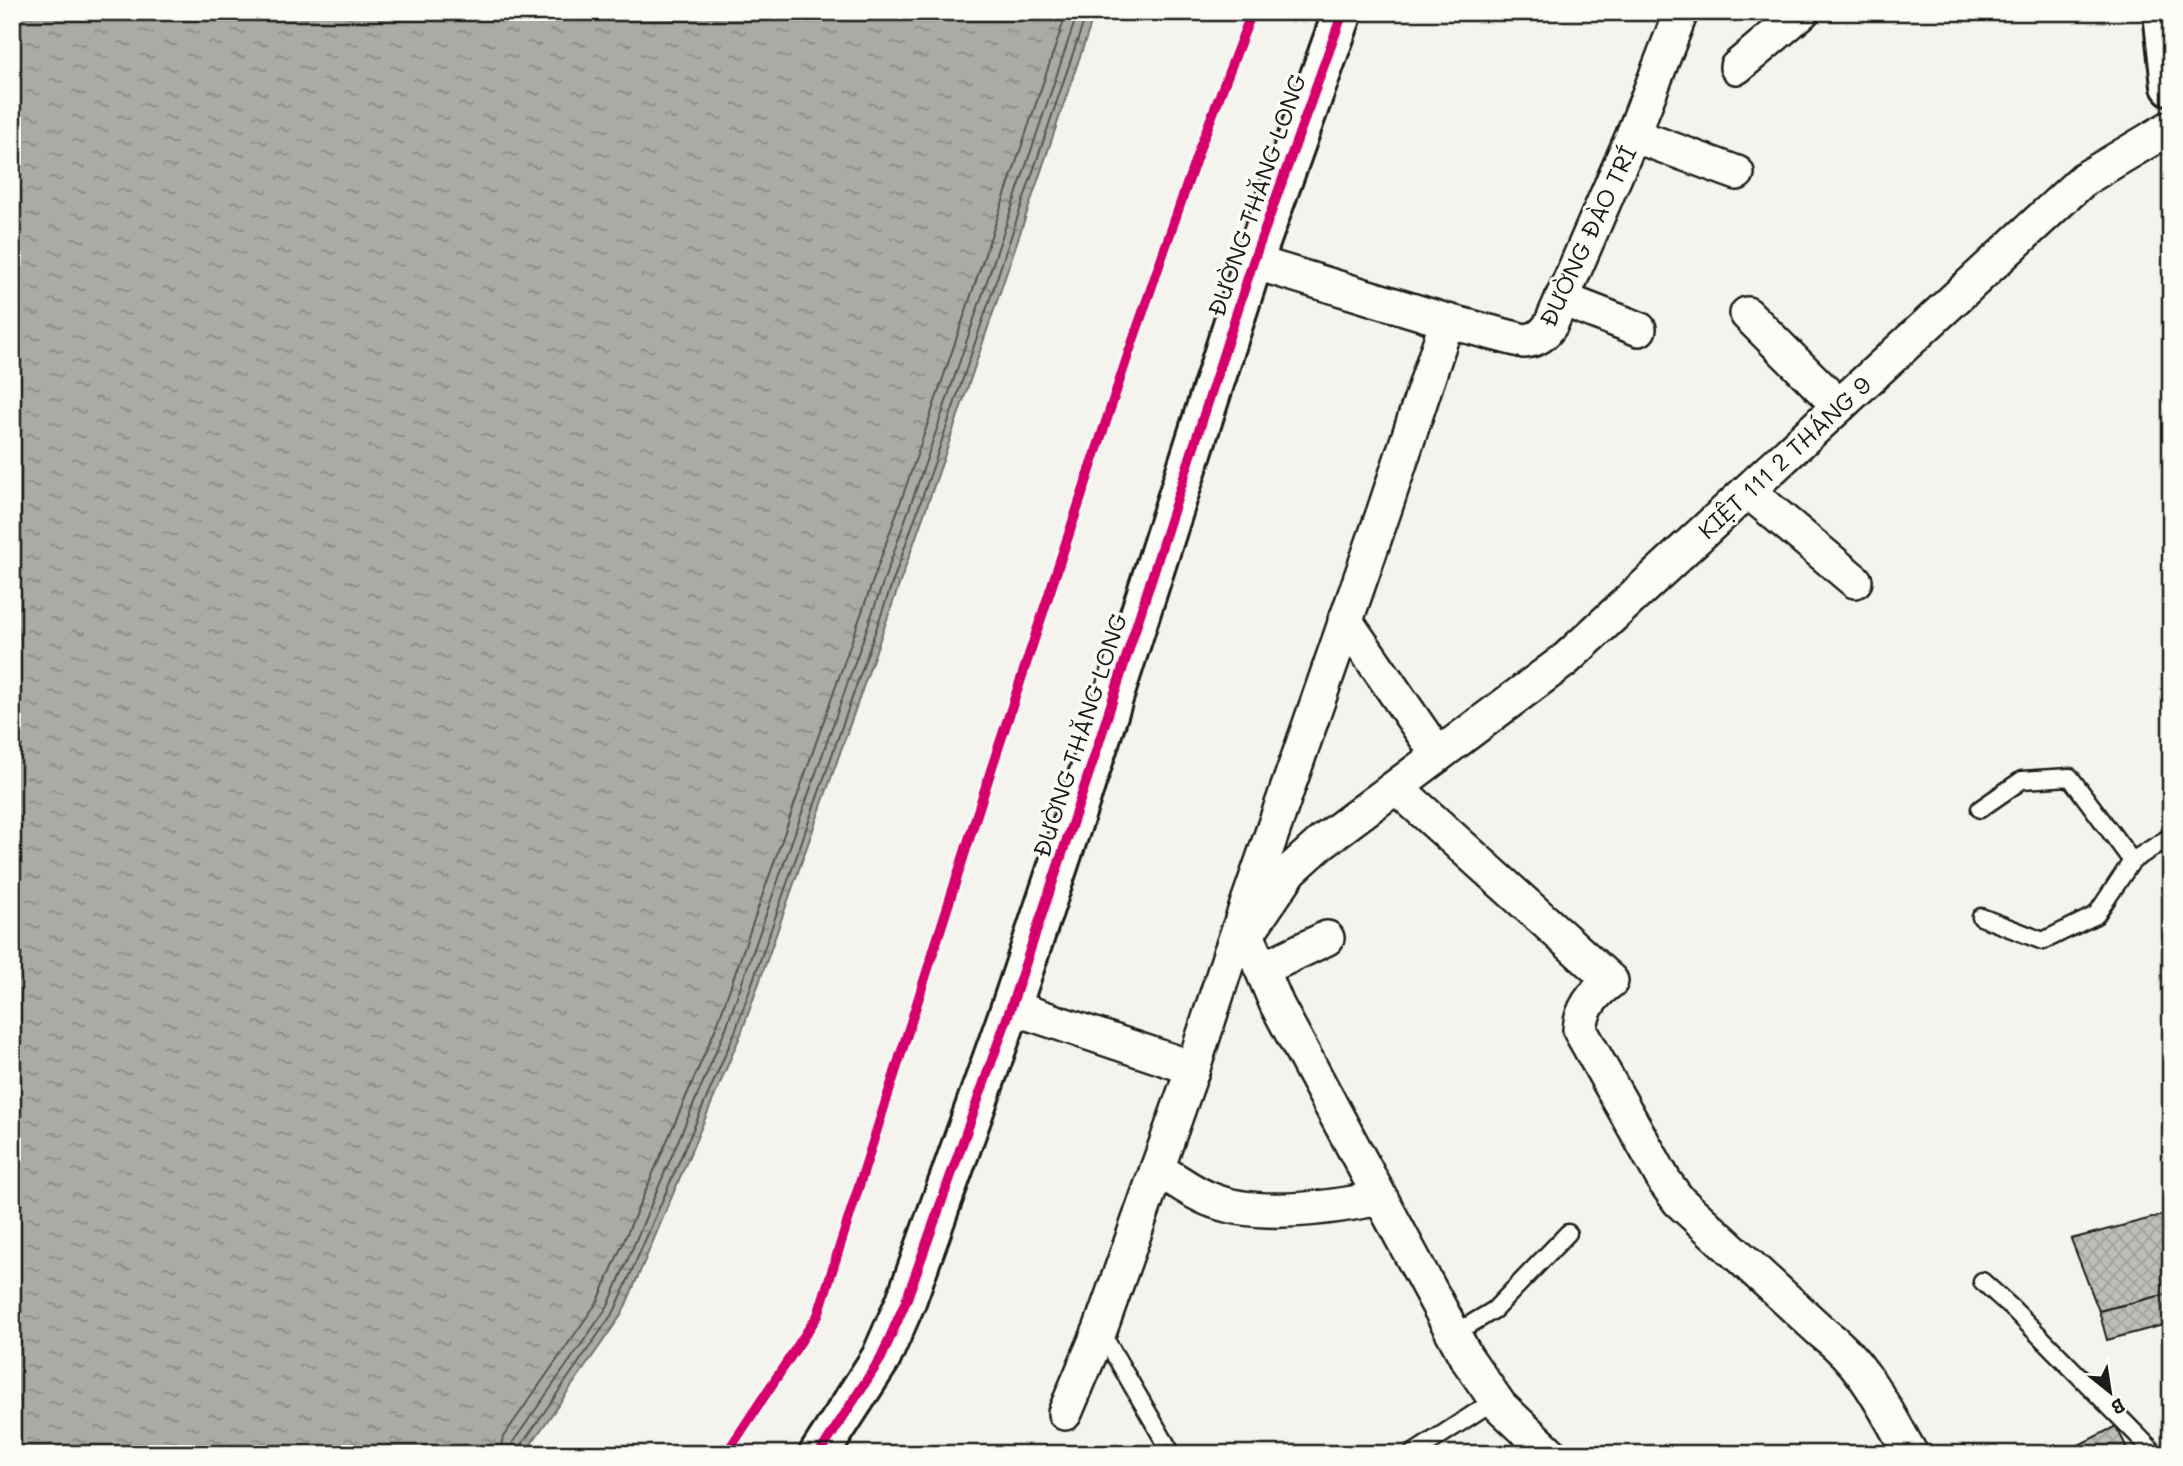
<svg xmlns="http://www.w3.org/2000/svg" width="2183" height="1466" font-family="Mali,sans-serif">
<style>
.water{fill:url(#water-ripples);stroke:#72716f;stroke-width:2}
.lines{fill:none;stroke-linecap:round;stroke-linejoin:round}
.shore{stroke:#555553;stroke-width:2}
.building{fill:url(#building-cross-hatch);stroke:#1c1c1c;stroke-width:2}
.lane-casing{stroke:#1c1c1c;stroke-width:21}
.street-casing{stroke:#1c1c1c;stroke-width:38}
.secondary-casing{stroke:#1c1c1c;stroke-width:44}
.highway-casing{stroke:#1c1c1c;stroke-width:44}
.lane{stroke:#fdfcf7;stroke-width:16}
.street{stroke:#fdfcf7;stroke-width:33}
.secondary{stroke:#fdfcf7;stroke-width:38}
.highway{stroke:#fdfcf7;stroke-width:38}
.cycleway-casing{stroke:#fdfcf7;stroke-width:15}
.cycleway{stroke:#d6006c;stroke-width:10}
.labels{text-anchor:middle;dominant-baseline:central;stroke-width:6;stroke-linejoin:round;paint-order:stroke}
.street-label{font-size:24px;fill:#1c1c1c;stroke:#fdfcf7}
</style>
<defs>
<pattern id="water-ripples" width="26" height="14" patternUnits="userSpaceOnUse" patternTransform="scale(1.75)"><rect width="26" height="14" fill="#abaaa6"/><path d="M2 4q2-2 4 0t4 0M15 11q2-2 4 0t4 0" fill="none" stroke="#8a8a86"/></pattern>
<pattern id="building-cross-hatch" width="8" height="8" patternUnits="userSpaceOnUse" patternTransform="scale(1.75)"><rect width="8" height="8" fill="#bebdba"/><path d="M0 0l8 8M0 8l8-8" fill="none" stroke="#a3a29f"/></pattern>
</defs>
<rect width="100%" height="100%" fill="#f4f3ee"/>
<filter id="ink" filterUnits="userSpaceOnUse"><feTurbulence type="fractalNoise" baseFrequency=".0143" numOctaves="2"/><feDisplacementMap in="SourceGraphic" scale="14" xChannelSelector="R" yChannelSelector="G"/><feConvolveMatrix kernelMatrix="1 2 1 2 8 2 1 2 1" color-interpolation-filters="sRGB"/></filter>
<g filter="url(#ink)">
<path class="water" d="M12 12H1095L942 463 741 1034 622 1314 524 1454H12Z"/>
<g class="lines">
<g class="shore">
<path d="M499 1454 503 1437 598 1301 717 1025 917 455 1067 12"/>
<path d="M510 1454 513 1442 608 1306 726 1028 927 458 1078 12"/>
<path d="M519 1454 520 1447 615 1310 735 1032 935 461 1087 12"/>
</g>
</g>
<g class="building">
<path d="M2171 1213V1293L2099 1311 2071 1239Z"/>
<path d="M2171 1293V1323L2107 1340 2099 1311Z"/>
<path d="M2116 1426 2130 1454H2061Z"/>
</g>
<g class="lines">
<defs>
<g id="lane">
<path d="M1980 809 2022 780 2070 777 2132 861 2171 836"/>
<path d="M1981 917 2043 941 2096 915 2132 861"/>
<path d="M1982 1281 2013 1309 2156 1454"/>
<path d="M1100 1330 1172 1454"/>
<path d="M1454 1334 1494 1310 1568 1233"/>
<path d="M1412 1454 1495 1400"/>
</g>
<g id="street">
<path d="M1737 67 1802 12"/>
<path d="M1633 135 1737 173"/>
<path d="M1253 262 1447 321 1524 341C1537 340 1544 335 1551 324L1633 135 1681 12"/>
<path d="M1562 299 1639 329"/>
<path d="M1747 314 1839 406"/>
<path d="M1748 491 1855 581"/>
<path d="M1345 620 1438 755"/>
<path d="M1396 787 1611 981C1594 993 1581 1009 1580 1030L1665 1182 1679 1201 1823 1333C1865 1364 1885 1410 1911 1454"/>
<path d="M1247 934 1277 1005 1466 1357 1500 1406 1551 1454"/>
<path d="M1230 954 1245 937 1291 870 1322 842 1565 660 2084 179 2171 127"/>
<path d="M1262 969 1327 938"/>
<path d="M1011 1007 1193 1068"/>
<path d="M1157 1169C1174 1178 1191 1192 1209 1199 1256 1219 1331 1208 1380 1198"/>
<path d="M1065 1413 1100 1330 1193 1068 1230 954 1384 511 1447 321"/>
</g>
<path id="secondary" d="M819 1454 881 1358 906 1301 1011 1007 1093 761 1253 262 1343 12"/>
<path id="highway" d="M2163 12 2171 86"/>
</defs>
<use href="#lane" class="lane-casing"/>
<use href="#street" class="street-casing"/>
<use href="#secondary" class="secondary-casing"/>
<use href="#highway" class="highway-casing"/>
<use href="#lane" class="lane"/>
<use href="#street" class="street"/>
<use href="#secondary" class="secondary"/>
<use href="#highway" class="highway"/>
<defs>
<g id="cycleway">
<path d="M726 1454 818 1315 992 767 1127 358 1200 147 1252 12"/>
<path d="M819 1454 881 1358 906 1301 1011 1007 1093 761 1253 262 1343 12"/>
</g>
</defs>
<use href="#cycleway" class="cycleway-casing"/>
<use href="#cycleway" class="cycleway"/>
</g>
</g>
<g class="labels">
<g class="street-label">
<text transform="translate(1256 195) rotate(-71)">ĐƯỜNG THĂNG LONG</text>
<text transform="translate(1587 236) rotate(-65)">ĐƯỜNG ĐÀO TRÍ</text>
<text transform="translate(1784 457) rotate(-43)">KIỆT 111 2 THÁNG 9</text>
<text transform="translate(1079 735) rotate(-72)">ĐƯỜNG THĂNG LONG</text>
</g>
</g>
<rect width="2183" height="1466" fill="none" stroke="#fdfcf7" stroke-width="42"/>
<rect x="21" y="21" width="2141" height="1424" fill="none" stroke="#1c1c1c" stroke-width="2.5" filter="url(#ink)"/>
<g transform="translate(2110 1392) rotate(150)" stroke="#fdfcf7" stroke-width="5" paint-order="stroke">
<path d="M0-5L12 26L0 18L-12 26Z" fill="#1c1c1c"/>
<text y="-10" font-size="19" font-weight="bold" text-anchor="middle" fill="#1c1c1c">B</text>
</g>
</svg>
